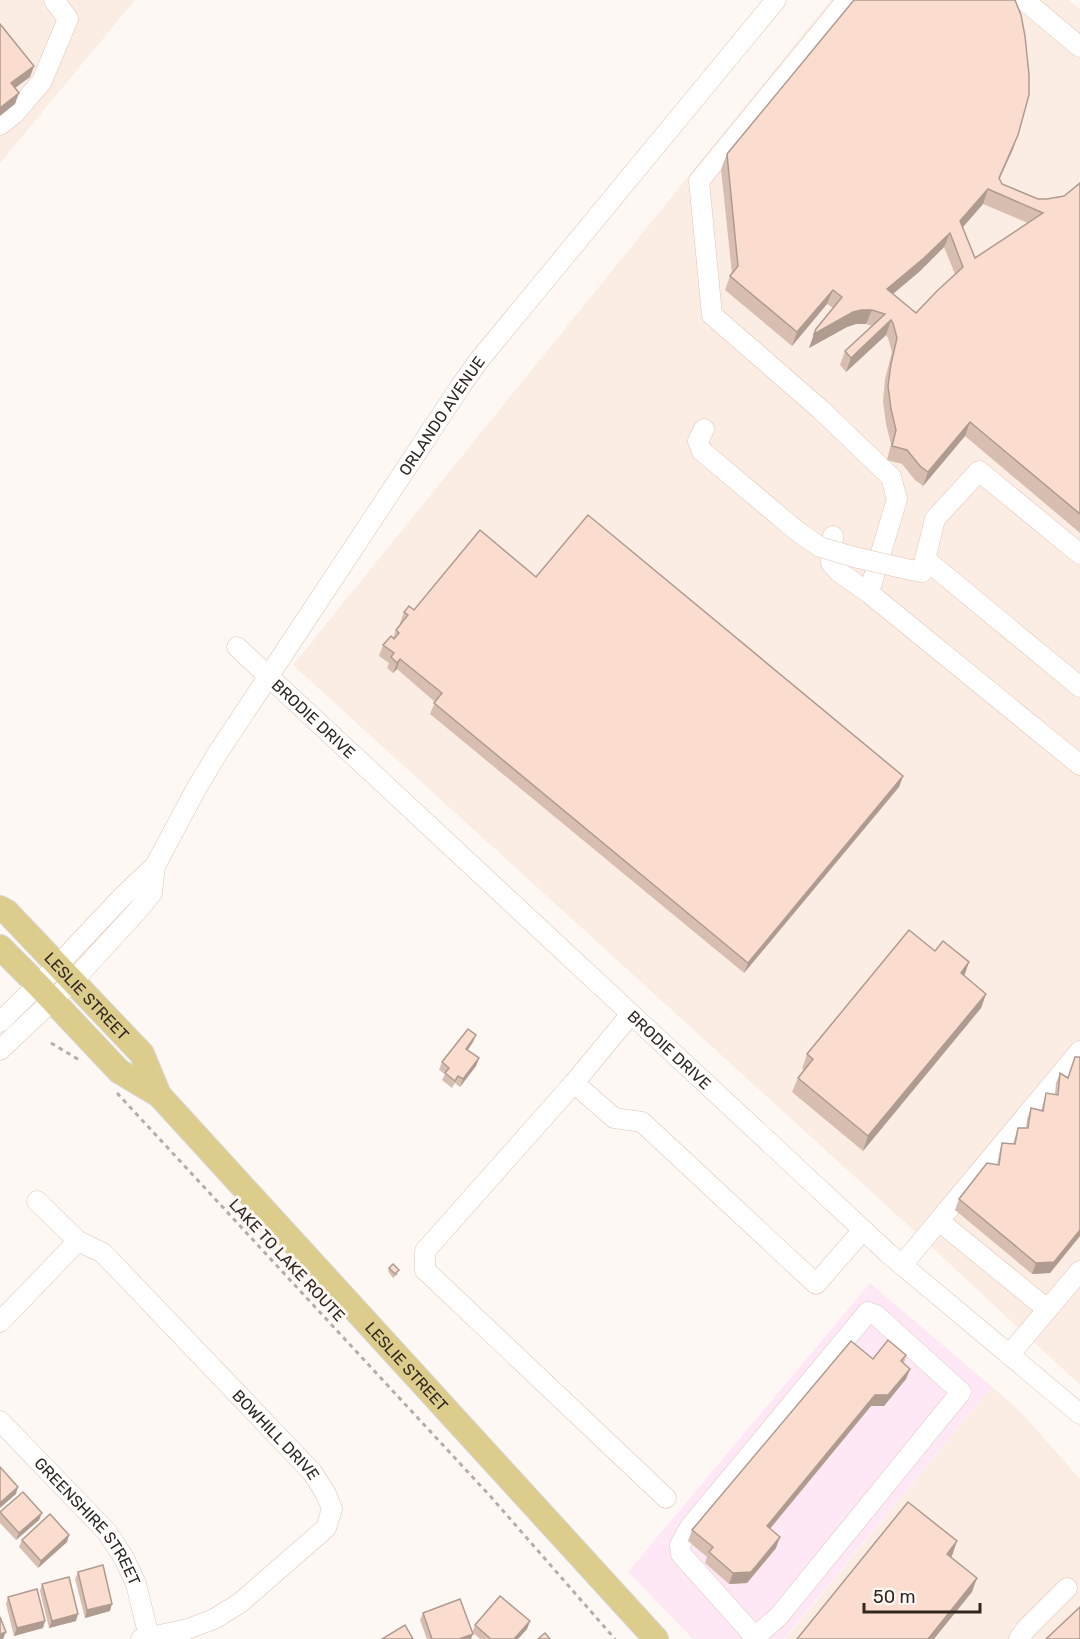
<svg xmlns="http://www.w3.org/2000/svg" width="1080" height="1639" font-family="Rubik,sans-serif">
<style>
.commercial{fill:#fee8f6}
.built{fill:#fcede4}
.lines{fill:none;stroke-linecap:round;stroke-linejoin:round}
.minor-casing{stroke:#e1c3b2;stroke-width:21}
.major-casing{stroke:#d6d4d2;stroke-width:26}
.path{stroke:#b5ada8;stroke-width:3;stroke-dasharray:4.5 4.5;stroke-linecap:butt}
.minor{stroke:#fff;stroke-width:20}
.major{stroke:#ddcd8c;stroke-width:24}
.minor-bridge-casing{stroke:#e1c3b2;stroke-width:21;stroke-linecap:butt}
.minor-bridge{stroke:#fff;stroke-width:20}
.wall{fill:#d7beb1;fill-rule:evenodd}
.shaded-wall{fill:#af9b90}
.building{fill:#faddce;stroke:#af9b90;stroke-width:1.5;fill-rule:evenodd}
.labels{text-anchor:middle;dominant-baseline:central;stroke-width:6;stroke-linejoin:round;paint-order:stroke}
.street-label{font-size:16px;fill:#322720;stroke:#fef8f4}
</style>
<rect width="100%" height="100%" fill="#fef8f4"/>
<path class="commercial" d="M870 1283 992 1387 784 1639H693L628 1572Z"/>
<g class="built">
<path d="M0 0H135L0 163Z"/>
<path d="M831 0H1069L1080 9V1385L911 1228 293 665Z"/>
<path d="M992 1387 1021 1412 1080 1479V1639H785Z"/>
</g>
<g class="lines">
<defs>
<g id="minor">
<path d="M847 0 699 181 712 315 820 409 891 477 897 499 869 593 1080 765"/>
<path d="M1024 0 1080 47"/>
<path d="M0 125 15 113 42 81 68 19 54 0"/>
<path d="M702 451 698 441 704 429"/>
<path d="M833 536 831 563 839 572 869 593"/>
<path d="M925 559 1080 687"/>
<path d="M911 570 922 572 935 519 979 471 1080 554"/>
<path id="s1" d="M237 647 889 1254 1080 1414"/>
<path d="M631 1014 574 1083 425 1251V1270L666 1498"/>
<path id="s2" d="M0 1022 58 965 124 895 155 866 195 791 217 754 462 384 480 359 776 0"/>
<path d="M0 1050 73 981 139 909 152 893 155 866"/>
<path d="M574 1083 614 1118 642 1122 816 1284 863 1230"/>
<path id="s3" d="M37 1201 78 1241 103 1253 312 1472 326 1494 332 1509 326 1528 240 1603 214 1619 188 1629 141 1639"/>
<path d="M939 1221 1047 1309"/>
<path d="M902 1265 1080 1051"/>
<path d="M0 1322 78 1241"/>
<path d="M1009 1355 1080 1271"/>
<path id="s4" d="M0 1421 107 1532 124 1558 136 1584 149 1637"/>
<path d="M753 1639 755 1637 681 1554 680 1545 690 1527 868 1312 876 1315 961 1392 779 1616 755 1637"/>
<path d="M1019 1639 1025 1630 1067 1588"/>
</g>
<g id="major">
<path id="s5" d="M0 908 7 912 142 1054 159 1095"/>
<path id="s6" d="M0 947 38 985 119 1071 159 1095 656 1639"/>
</g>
</defs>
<use href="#minor" class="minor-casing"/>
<use href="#major" class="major-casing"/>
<g class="path">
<path d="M51 1043 81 1061"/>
<path d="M117 1093 491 1497 615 1639"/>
</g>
<use href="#minor" class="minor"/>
<use href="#major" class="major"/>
<defs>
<path id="minor-bridge" d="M702 451 797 531 820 547 854 557 911 570"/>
</defs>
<use href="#minor-bridge" class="minor-bridge-casing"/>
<use href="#minor-bridge" class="minor-bridge"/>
</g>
<g class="wall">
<path d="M1013 149 999 179 1002 184 1038 199H1047L1064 196 1080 183V533L965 436 923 486 915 480 902 464 887 460 891 444 886 424 883 401 885 379 892 352 888 338 886 335 846 372 840 365 845 351 872 326 866 324H856L847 327 809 348 816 329 833 308 827 304 792 346 725 290 730 276 732 274 721 169 727 154ZM983 204 1028 223 975 258 963 227ZM944 247 955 274 916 313 893 294 919 272Z"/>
<path d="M536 577 903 776 899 787 744 973 430 714 435 702 397 669 393 673 387 668 389 663 379 656 383 645 393 638 396 630 401 624 400 623 404 612Z"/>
<path d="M965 976 986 994 981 1008 863 1151 792 1092 798 1078 804 1070 802 1069 807 1054Z"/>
<path d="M473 1042 468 1050 479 1058 476 1066 460 1087 455 1083 452 1088 442 1080 445 1074 439 1070 442 1062Z"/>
<path d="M1080 1057V1236L1050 1273 1032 1274 955 1210 959 1199 997 1165 999 1154 1002 1143 1013 1144 1018 1128H1026L1027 1119 1031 1108 1041 1111 1046 1093 1055 1094 1056 1083 1060 1073 1068 1078Z"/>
<path d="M389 1268 398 1274 393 1278 388 1271Z"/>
<path d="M906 1355 904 1363 910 1369 906 1379 884 1406H871L770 1529 776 1548 747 1583 729 1584 705 1563 707 1557 688 1541 692 1530 873 1359Z"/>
<path d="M0 1512 42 1513 39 1520 16 1540 0 1523Z"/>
<path d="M69 1535 67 1542 38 1568 19 1547 22 1540Z"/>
<path d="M78 1572 110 1611 85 1618 75 1579Z"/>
<path d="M42 1584 76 1621 49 1628 40 1591Z"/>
<path d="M8 1597 43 1628 14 1636 6 1604Z"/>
<path d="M423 1613 471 1639H427L420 1620Z"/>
<path d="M530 1621 527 1629 518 1639H480L472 1632 475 1625Z"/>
</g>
<g class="shaded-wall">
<path d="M34 66 30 77 7 94 11 83Z"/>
<path d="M19 93 15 104 0 116V108Z"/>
<path d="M1018 135 1013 149 995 189 1000 175Z"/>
<path d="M988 189 983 204 955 236 960 221Z"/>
<path d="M950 233 944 247 919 272 882 303 887 289Z"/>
<path d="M833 290 827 304 792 346 797 332Z"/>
<path d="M861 310H872L866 324H856L847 327 809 348 814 334 853 312Z"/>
<path d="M891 320 886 335 846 372 851 358Z"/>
<path d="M970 422 965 436 923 486 928 472Z"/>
<path d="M400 659 397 669 393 673 397 663Z"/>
<path d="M903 776 899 787 744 973 748 963Z"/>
<path d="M969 962 964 977 961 973Z"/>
<path d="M986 994 981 1008 863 1151 868 1136Z"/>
<path d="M476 1035 473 1042 463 1056 466 1049Z"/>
<path d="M479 1058 476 1066 460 1087 463 1079Z"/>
<path d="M1080 1230V1236L1050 1273 1032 1274 1036 1263Z"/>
<path d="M910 1369 906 1379 884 1406H871L763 1537 767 1526 875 1395Z"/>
<path d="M18 1487 16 1494 0 1508V1503Z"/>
<path d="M42 1513 39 1520 16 1540 19 1533Z"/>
<path d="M69 1535 67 1542 38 1568 41 1561Z"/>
<path d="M780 1537 776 1548 747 1583 729 1584 733 1573Z"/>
<path d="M957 1541 952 1556 942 1568 947 1554Z"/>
<path d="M977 1578 972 1592 934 1639H928Z"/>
<path d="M112 1604 110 1611 85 1618 87 1610Z"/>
<path d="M78 1614 76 1621 49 1628 52 1621Z"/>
<path d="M45 1621 43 1628 14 1636 17 1628Z"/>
<path d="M530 1621 527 1629 518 1639H514Z"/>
<path d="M6 1632 3 1639H0V1634Z"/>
<path d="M473 1634 471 1639H459Z"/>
</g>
<g class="building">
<path d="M854 0H1015L1021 15 1025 36 1029 75V95L1018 135 999 178 1002 184 1038 199H1047L1064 196 1080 183V514L970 422 928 472 920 466 907 450 892 446 896 430 891 409 888 386 891 364 897 338 893 323 891 320 851 358 845 351 885 314 872 310H861L853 312 814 334 816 329 842 297 833 290 797 332 730 276 738 266 727 154ZM988 189 1043 213 975 258 960 221ZM950 233 963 267 937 291 916 313 887 289 924 258Z"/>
<path d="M0 24 34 66 11 83 19 93 0 108Z"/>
<path d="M588 515 903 776 748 963 434 703 442 693 400 659 397 663 391 657 394 653 383 645 391 636 394 639 399 633 396 630 408 615 404 612 409 606 414 610 480 530 536 577Z"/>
<path d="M909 930 935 951 943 941 969 962 961 973 986 994 868 1136 798 1078 813 1059 807 1054Z"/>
<path d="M468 1029 476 1035 466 1049 479 1058 463 1079 458 1076 455 1081 445 1073 449 1068 442 1062Z"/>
<path d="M1075 1057H1080V1230L1054 1262 1036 1263 959 1199 987 1163 999 1165 1002 1143 1015 1144 1018 1128H1028L1031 1108 1043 1111 1046 1093 1058 1095 1060 1073 1068 1078Z"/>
<path d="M393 1264 399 1270 395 1274 389 1268Z"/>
<path d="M888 1340 906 1355 901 1361 910 1369 888 1395H875L767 1526 780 1537 751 1572 733 1573 709 1552 713 1547 692 1530 851 1341 873 1359Z"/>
<path d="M0 1467 18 1487 0 1503Z"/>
<path d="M23 1492 42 1513 19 1533 0 1512Z"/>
<path d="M908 1502 957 1541 947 1554 977 1578 928 1639H797Z"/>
<path d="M50 1514 69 1535 41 1561 22 1540Z"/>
<path d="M103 1565 112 1604 87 1610 78 1572Z"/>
<path d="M69 1577 78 1614 52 1621 42 1584Z"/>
<path d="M37 1589 45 1621 17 1628 8 1597Z"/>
<path d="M500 1596 530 1621 514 1639H491L475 1625Z"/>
<path d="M460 1599 473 1634 459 1639H432L423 1613Z"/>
<path d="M1080 1607V1639H1046Z"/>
<path d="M0 1617 6 1632 0 1634Z"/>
<path d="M405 1625 413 1639H382Z"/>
<path d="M545 1633 550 1639H538Z"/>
</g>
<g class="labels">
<g class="street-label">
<text stroke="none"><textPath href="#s2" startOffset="754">ORLANDO AVENUE</textPath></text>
<text stroke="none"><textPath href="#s1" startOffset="105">BRODIE DRIVE</textPath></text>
<text stroke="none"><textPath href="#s5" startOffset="124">LESLIE STREET</textPath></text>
<text stroke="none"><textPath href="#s1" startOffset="591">BRODIE DRIVE</textPath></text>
<text transform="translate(287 1260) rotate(47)">LAKE TO LAKE ROUTE</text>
<text stroke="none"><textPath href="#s6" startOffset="586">LESLIE STREET</textPath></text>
<text stroke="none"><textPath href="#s3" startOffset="336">BOWHILL DRIVE</textPath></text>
<text stroke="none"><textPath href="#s4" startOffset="134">GREENSHIRE STREET</textPath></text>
</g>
</g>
<path d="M864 1603v9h116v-9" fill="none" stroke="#322720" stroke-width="3"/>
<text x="873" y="1603" font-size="18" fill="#322720" stroke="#fef8f4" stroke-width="4.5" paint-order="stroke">50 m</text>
</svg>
